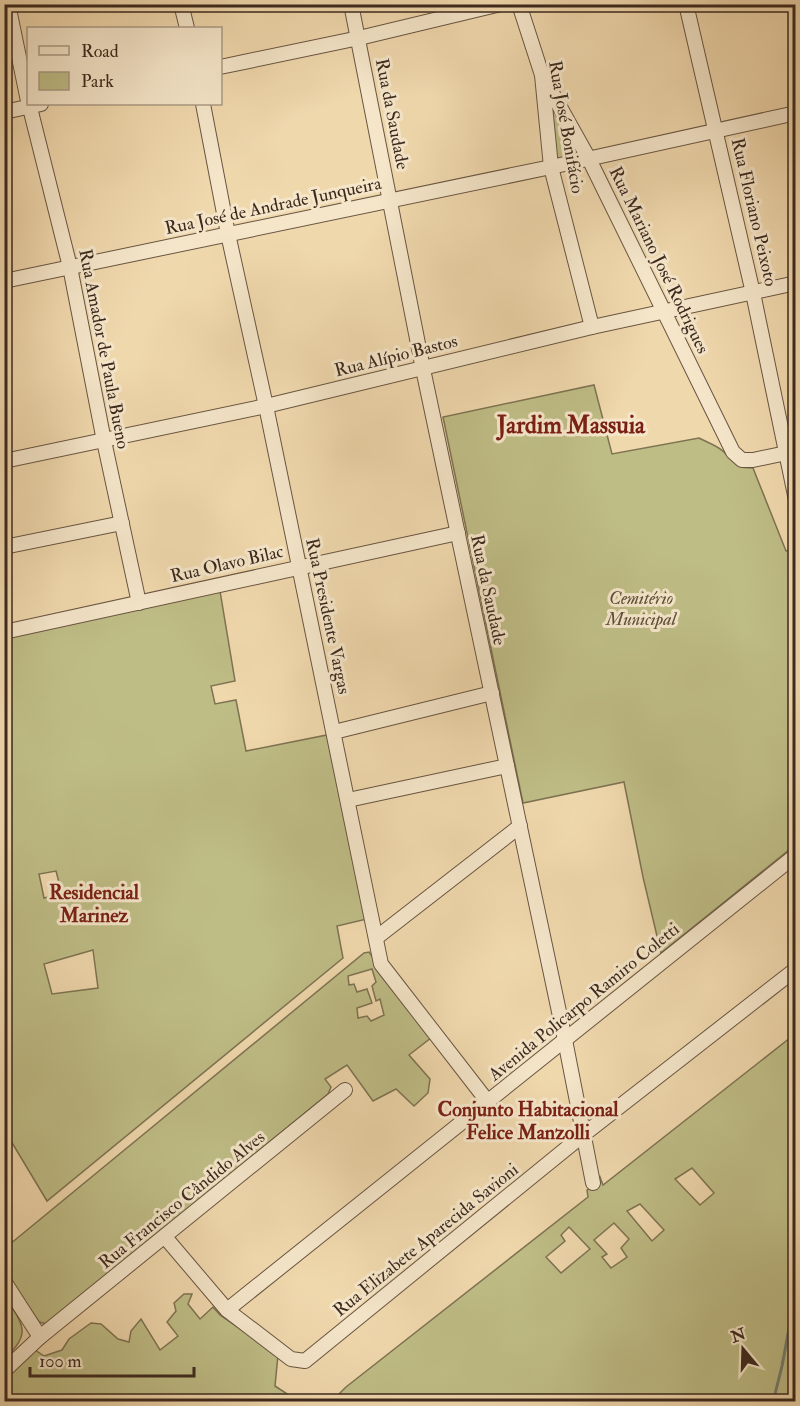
<svg xmlns="http://www.w3.org/2000/svg" width="800" height="1406" font-family="'IM FELL Double Pica',serif">
<style>
.green{fill:#bfbd86;stroke:#7e7352;stroke-width:1.5;fill-rule:evenodd}
.lines{fill:none;stroke-linecap:round;stroke-linejoin:round}
.stream{stroke:#748071;stroke-width:3}
.minor-casing{stroke:#695542;stroke-width:16}
.minor{stroke:#f5e6ca;stroke-width:14}
.labels{text-anchor:middle;dominant-baseline:central;stroke-width:6;stroke-linejoin:round;paint-order:stroke}
.street-label{font-size:18px;fill:#3c291e;stroke:#f5e6ca}
.park-label{font-size:18px;font-style:italic;fill:#5d4e38;stroke:#f5e6ca}
.neighbourhood-label{font-size:20px;font-weight:bold;fill:#7a1f14;stroke:#f5e6ca}
.district-label{font-size:24px;font-weight:bold;fill:#7a1f14;stroke:#f5e6ca}
</style>
<rect width="100%" height="100%" fill="#f0d8ad"/>
<filter id="stains"><feTurbulence type="fractalNoise" baseFrequency=".00333" numOctaves="4"/><feColorMatrix values="0 0 0 0 .2 0 0 0 0 .09 0 0 0 0 .02 0 0 0 .5 -.17"/></filter>
<radialGradient id="worn" r=".72"><stop offset=".6" stop-color="#630" stop-opacity="0"/><stop offset="1" stop-color="#630" stop-opacity=".3"/></radialGradient>
<g class="green">
<path d="M548 97 577 150 575 155 559 159 554 157Z"/>
<path d="M594 385 612 454 699 438C706 442 719 446 725 453 736 464 735 468 753 468L786 551 795 549V845L661 953 643 877 624 782 523 803 443 417Z"/>
<path d="M220 591 235 681 211 686 215 704 236 700 246 751 327 735 367 919 337 926 343 958 47 1201 5 1131V637ZM56 871 62 894 44 898 39 874ZM93 950 98 988 52 994 44 964Z"/>
<path d="M369 952 432 1037 409 1055 430 1079 428 1093 414 1106 396 1089 373 1101 347 1065 325 1079 331 1087 328 1094 47 1324 39 1322 5 1273 4 1249 364 953ZM372 969 376 982 372 986 376 1001 380 999 384 1015 371 1021 367 1016 358 1018 357 1008 372 1003 367 989 357 992 354 984 349 985 348 976Z"/>
<path d="M795 1034V1401L331 1402 346 1387 588 1197 587 1190 598 1183 600 1177 603 1185ZM692 1168 714 1193 700 1205 675 1179ZM640 1204 664 1230 652 1241 627 1211ZM614 1223 629 1239 621 1248 627 1257 611 1268 602 1257 607 1254 594 1240ZM569 1227 590 1249 561 1273 546 1257 565 1241 561 1235Z"/>
<path d="M184 1294H192L188 1304 200 1319 213 1307 220 1315 278 1355 275 1386 298 1401 5 1402V1379L35 1350 44 1356 62 1350 69 1339 91 1323 101 1324 118 1339 129 1342 131 1331 141 1319 160 1350 178 1336 167 1322 176 1311 174 1303Z"/>
<path d="M5 1296C22 1324 33 1333 5 1358Z"/>
</g>
<g class="lines">
<path class="stream" d="M773 1402 782 1366 796 1291"/>
<defs>
<g id="minor">
<path d="M8 4 28 101"/>
<path d="M181 4 187 28"/>
<path d="M351 4 423 369 565 1040 593 1183"/>
<path d="M519 4 542 75 551 167 592 327"/>
<path d="M686 4 753 293 796 500"/>
<path d="M220 67 359 38 501 4"/>
<path d="M542 75 589 159 733 452 742 460H753L796 451"/>
<path d="M29 104 70 267 104 441 139 603"/>
<path d="M203 104 228 234 266 406 381 964 488 1102"/>
<path d="M4 112 41 104"/>
<path d="M4 281 551 167 796 113"/>
<path d="M4 461 266 406 592 327 796 283"/>
<path d="M4 547 122 523"/>
<path d="M4 632 458 533"/>
<path d="M334 732 492 693"/>
<path d="M348 800 507 766"/>
<path d="M376 938 520 826"/>
<path d="M165 1237 227 1310 291 1359 305 1361 583 1135 796 969"/>
<path d="M4 1281 40 1337"/>
<path d="M227 1310 796 855"/>
<path d="M4 1371 40 1337 345 1090"/>
</g>
</defs>
<use href="#minor" class="minor-casing"/>
<use href="#minor" class="minor"/>
</g>
<g class="labels">
<g class="street-label">
<text transform="translate(392 114) rotate(79)">Rua da Saudade</text>
<text transform="translate(566 127) rotate(80)">Rua José Bonifácio</text>
<text transform="translate(273 206) rotate(-12)">Rua José de Andrade Junqueira</text>
<text transform="translate(754 212) rotate(77)">Rua Floriano Peixoto</text>
<text transform="translate(659 260) rotate(64)">Rua Mariano José Rodrigues</text>
<text transform="translate(104 349) rotate(79)">Rua Amador de Paula Bueno</text>
<text transform="translate(396 356) rotate(-14)">Rua Alípio Bastos</text>
<text transform="translate(227 564) rotate(-13)">Rua Olavo Bilac</text>
<text transform="translate(488 590) rotate(78)">Rua da Saudade</text>
<text transform="translate(328 616) rotate(78)">Rua Presidente Vargas</text>
<text transform="translate(584 1002) rotate(-39)">Avenida Policarpo Ramiro Coletti</text>
<text transform="translate(182 1200) rotate(-39)">Rua Francisco Cândido Alves</text>
<text transform="translate(426 1240) rotate(-39)">Rua Elizabete Aparecida Savioni</text>
</g>
<g class="park-label">
<text x="641" y="598">Cemitério<tspan x="641" dy="21">Municipal</tspan></text>
</g>
<g class="neighbourhood-label">
<text x="94" y="892">Residencial<tspan x="94" dy="23">Marinez</tspan></text>
<text x="528" y="1109">Conjunto Habitacional<tspan x="528" dy="23">Felice Manzolli</tspan></text>
</g>
<g class="district-label">
<text x="571" y="425">Jardim Massuia</text>
</g>
</g>
<rect width="800" height="1406" fill="none" stroke="#f0d8ad" stroke-width="24"/>
<rect x="6" y="6" width="788" height="1394" fill="none" stroke="#3c291e" stroke-width="3"/>
<rect x="12" y="12" width="776" height="1382" fill="none" stroke="#3c291e" stroke-width="1.5"/>
<rect x="27" y="27" width="195" height="78" fill="#f5e6ca" stroke="#ab9a85" stroke-width="1.5"/>
<rect x="39" y="46" width="30" height="9" fill="#f5e6ca" stroke="#ab9a85" stroke-width="1.5"/>
<text x="81" y="57" font-size="18" fill="#3c291e">Road</text>
<rect x="39" y="72" width="30" height="18" fill="#bfbd86" stroke="#ab9a85" stroke-width="1.5"/>
<text x="81" y="87" font-size="18" fill="#3c291e">Park</text>
<g transform="translate(743 1349) rotate(341)" stroke="#f5e6ca" stroke-width="4.5" paint-order="stroke">
<path d="M0-4.5L10 22L0 15L-10 22Z" fill="#3c291e"/>
<text y="-9" font-size="16" font-weight="bold" text-anchor="middle" fill="#3c291e">N</text>
</g>
<path d="M30 1367v9h164v-9" fill="none" stroke="#3c291e" stroke-width="3"/>
<text x="39" y="1367" font-size="18" fill="#3c291e" stroke="#f5e6ca" stroke-width="4.5" paint-order="stroke">100 m</text>
<rect width="100%" height="100%" filter="url(#stains)"/>
<rect width="100%" height="100%" fill="url(#worn)"/>
</svg>
